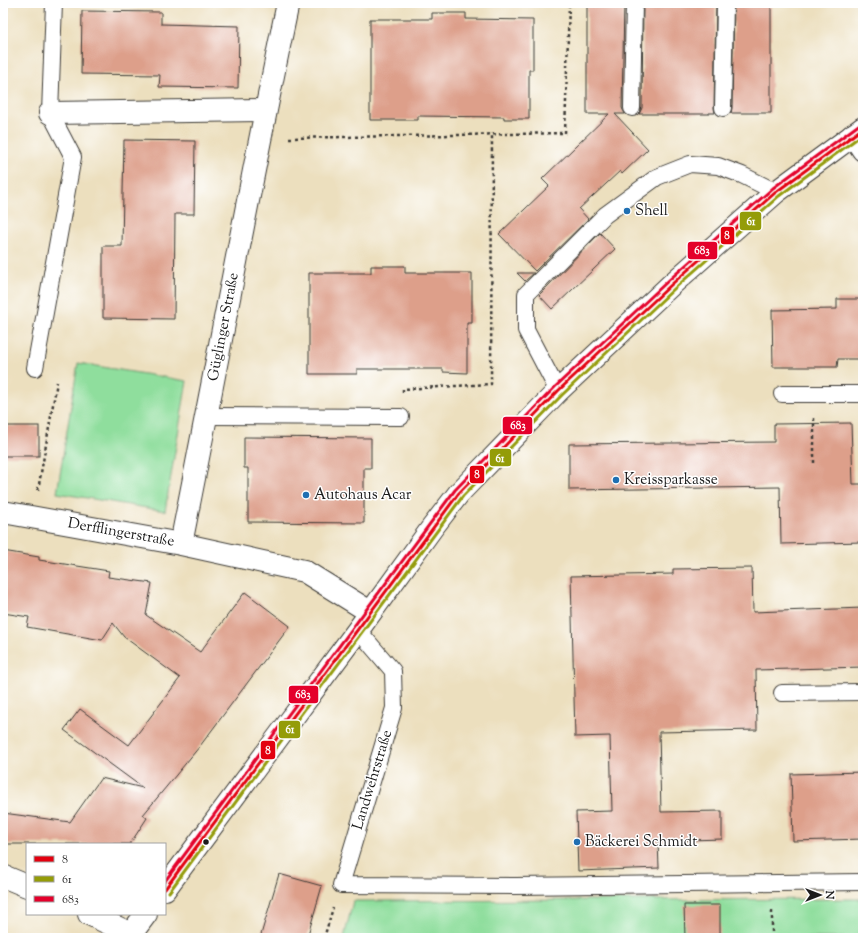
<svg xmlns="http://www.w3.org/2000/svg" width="866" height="941" font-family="'Sorts Mill Goudy',serif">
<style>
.green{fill:#8fde9d;stroke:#567d5c}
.building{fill:#dd9f8a}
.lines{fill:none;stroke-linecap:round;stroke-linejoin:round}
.service-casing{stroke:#3b3934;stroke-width:18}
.minor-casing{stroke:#3b3934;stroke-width:24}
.secondary-casing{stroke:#3b3934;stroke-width:24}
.path{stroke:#3b3934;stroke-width:2.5;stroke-dasharray:3 3;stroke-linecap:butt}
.service{stroke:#fff;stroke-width:16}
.minor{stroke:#fff;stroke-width:22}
.secondary{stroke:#fff;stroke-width:22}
.bus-1-casing{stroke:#fff;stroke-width:6}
.bus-2-casing{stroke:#fff;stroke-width:6}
.bus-3-casing{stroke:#fff;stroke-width:6}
.bus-1{stroke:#e3000f;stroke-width:3}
.bus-2{stroke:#949c08;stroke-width:3}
.bus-3{stroke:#e4002b;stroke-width:3}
.poi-dot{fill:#1f6fb2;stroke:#fff;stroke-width:1.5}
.bus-dot{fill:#1c1c1c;stroke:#fff;stroke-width:1.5}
.labels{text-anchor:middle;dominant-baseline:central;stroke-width:3;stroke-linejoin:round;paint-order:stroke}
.poi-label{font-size:15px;fill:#1c1c1c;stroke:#fff;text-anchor:start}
.street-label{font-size:15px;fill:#1c1c1c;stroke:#fff}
.line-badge{stroke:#fff;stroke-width:1.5}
.badge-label{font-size:11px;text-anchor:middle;font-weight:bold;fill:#fff}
</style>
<rect width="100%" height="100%" fill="#fff"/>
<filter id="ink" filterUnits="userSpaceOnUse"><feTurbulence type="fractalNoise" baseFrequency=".025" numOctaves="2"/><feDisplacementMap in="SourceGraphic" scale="8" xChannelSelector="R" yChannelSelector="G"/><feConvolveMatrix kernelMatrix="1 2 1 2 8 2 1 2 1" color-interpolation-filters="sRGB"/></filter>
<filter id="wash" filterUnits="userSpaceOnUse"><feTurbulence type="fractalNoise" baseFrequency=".012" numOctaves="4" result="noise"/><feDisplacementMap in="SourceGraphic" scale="16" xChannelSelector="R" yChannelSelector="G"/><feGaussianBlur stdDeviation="0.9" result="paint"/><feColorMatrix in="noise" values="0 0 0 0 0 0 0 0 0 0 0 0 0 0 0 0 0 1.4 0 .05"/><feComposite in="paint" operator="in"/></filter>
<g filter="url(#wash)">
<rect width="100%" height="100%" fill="#ecdfbe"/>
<g class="green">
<path d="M78 363 187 381 165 511 57 493Z"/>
<path d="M863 899V938H344L353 901Z"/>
</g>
<g id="blocks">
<g class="building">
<path d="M587 3H624L622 108 625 114H615L648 149 622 174 620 171 579 209 588 219 535 271 499 234 549 186 542 179 609 114H587Z"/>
<path d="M643 3H716L714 108 715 113H709V114H639L642 108Z"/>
<path d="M734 3H771V113H731L732 108Z"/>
<path d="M82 11 161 12V24L239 26 238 88 159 87 160 75 81 74Z"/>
<path d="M432 13H466V19L533 20V70H529V119H504V117L418 116V120H370V19H432Z"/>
<path d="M124 140 195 141 194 214H175L174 319 103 318V246H122Z"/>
<path d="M600 233 615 249 552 309 539 295Z"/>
<path d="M371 266H405V273H472V323H467V373L443 372V369H357V374H309V273H371Z"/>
<path d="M517 273H534L525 281Z"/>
<path d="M837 299H863V359H838L837 367H773L772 310 837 309Z"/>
<path d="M851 423 853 484H863V542L781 544 780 487 569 490V444L774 442V424Z"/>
<rect x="3" y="426" width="36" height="30"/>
<path d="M244 437 371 438V468H364V523L248 522V468H244Z"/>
<path d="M3 551 39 557V560L109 571 108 577 152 583 146 615 200 652 245 592 290 626 200 746 143 815 147 818 130 844H3V813L70 822 101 778 143 788 64 730 80 709 129 745 180 678 124 637 113 623 102 640 27 627 29 617 3 613Z"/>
<path d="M752 568 753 612 863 608V667L756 670 757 730 659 732 661 812 722 811V839L658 841 659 868 578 871 576 812 612 811 610 736 575 737 571 576 673 574V569Z"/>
<path d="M863 772V839L793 841 791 774Z"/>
<path d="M279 874 322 886 307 938H260Z"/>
<path d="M684 905H720V938H685Z"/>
</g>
</g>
</g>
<g filter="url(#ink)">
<use href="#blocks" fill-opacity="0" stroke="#3b3934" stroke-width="1"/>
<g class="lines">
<defs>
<g id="service">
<path d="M632 108 634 3"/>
<path d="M723 108 725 3"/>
<path d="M35 368 73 157 50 113 54 3"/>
<path d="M558 391 526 330V294L605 215 657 177 690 164 718 166 742 175 776 192"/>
<path d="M782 394H863"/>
<path d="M207 416 401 417"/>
<path d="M358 630 393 671 394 708 341 885 515 886 863 882"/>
<path d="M782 693 863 692"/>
</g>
<g id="minor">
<path d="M50 113 265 110"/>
<path d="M853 135 863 150"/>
<path d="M3 512 181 544 304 571 370 612"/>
<path d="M181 544C217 364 250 183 288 3"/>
<path d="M3 876 27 886"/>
<path d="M89 914 131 934"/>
</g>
<g id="secondary">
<path d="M165 889 358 630 432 528 459 493 558 391 672 284 776 192 863 128"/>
<path d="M128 938 146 914"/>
</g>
</defs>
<use href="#service" class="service-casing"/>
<use href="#minor" class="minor-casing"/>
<use href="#secondary" class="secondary-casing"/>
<g class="path">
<path d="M289 138 565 133 569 3"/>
<path d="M403 392V389L491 384 492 133"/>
<path d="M814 418V466"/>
<path d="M38 490 57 382"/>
<path d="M324 938 333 908"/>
<path d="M772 938V908"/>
</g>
<use href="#service" class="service"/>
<use href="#minor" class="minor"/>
<use href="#secondary" class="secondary"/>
<defs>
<path id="bus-1" d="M165 889 459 493 558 391 672 284 776 192 863 128"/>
<path id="bus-2" d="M169 892 463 496 562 395 675 288 779 196 863 134"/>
<path id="bus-3" d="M165 881 455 490 555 387 669 280 773 188 860 124"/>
</defs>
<use href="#bus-1" class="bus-1-casing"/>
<use href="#bus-2" class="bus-2-casing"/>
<use href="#bus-3" class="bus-3-casing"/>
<use href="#bus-1" class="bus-1"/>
<use href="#bus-2" class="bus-2"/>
<use href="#bus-3" class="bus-3"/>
</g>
</g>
<g class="poi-dot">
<circle cx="627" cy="211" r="4"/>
<circle cx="616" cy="480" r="4"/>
<circle cx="306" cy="495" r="4"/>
<circle cx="577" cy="842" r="4"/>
</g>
<circle class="bus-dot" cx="206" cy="842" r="3.5"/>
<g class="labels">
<g class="poi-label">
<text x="635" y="211">Shell</text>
<text x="624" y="480">Kreissparkasse</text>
<text x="314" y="495">Autohaus Acar</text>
<text x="585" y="842">Bäckerei Schmidt</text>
</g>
<g class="street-label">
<text transform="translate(224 327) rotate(-79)">Güglinger Straße</text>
<text transform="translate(121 533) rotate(10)">Derfflingerstraße</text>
<text transform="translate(373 780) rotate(-73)">Landwehrstraße</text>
</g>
</g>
<g class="line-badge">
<rect x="739" y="211" width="23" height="20" rx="4" fill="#949c08"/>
<rect x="720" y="226" width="15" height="19" rx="4" fill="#e3000f"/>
<rect x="687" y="241" width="31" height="19" rx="4" fill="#e4002b"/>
<rect x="502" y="416" width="31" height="19" rx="4" fill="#e4002b"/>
<rect x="489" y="448" width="23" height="19" rx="4" fill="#949c08"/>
<rect x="469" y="465" width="16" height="19" rx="4" fill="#e3000f"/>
<rect x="288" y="685" width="31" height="19" rx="4" fill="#e4002b"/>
<rect x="278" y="720" width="23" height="19" rx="4" fill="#949c08"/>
<rect x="260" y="740" width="16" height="20" rx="4" fill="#e3000f"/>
</g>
<g class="badge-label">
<text x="751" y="225">61</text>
<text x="727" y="239">8</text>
<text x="702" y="254">683</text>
<text x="518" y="429">683</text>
<text x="500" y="462">61</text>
<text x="477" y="478">8</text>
<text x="303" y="698">683</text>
<text x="290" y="733">61</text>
<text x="268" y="754">8</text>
</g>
<rect width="866" height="941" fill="none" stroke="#fff" stroke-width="16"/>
<rect x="26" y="843" width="140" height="72" fill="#ffffff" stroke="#a4a4a4"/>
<rect x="34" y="856" width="20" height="6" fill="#e3000f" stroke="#a4a4a4"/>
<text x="62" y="863" font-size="12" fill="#1c1c1c">8</text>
<rect x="34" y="876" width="20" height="6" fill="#949c08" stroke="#a4a4a4"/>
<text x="62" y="883" font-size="12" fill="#1c1c1c">61</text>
<rect x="34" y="896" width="20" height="6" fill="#e4002b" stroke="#a4a4a4"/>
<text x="62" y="903" font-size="12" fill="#1c1c1c">683</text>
<g transform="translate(820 895) rotate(90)" stroke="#ffffff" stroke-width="3" paint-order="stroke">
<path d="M0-3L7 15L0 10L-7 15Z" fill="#1c1c1c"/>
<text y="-6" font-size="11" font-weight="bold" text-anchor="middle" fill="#1c1c1c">N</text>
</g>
</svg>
